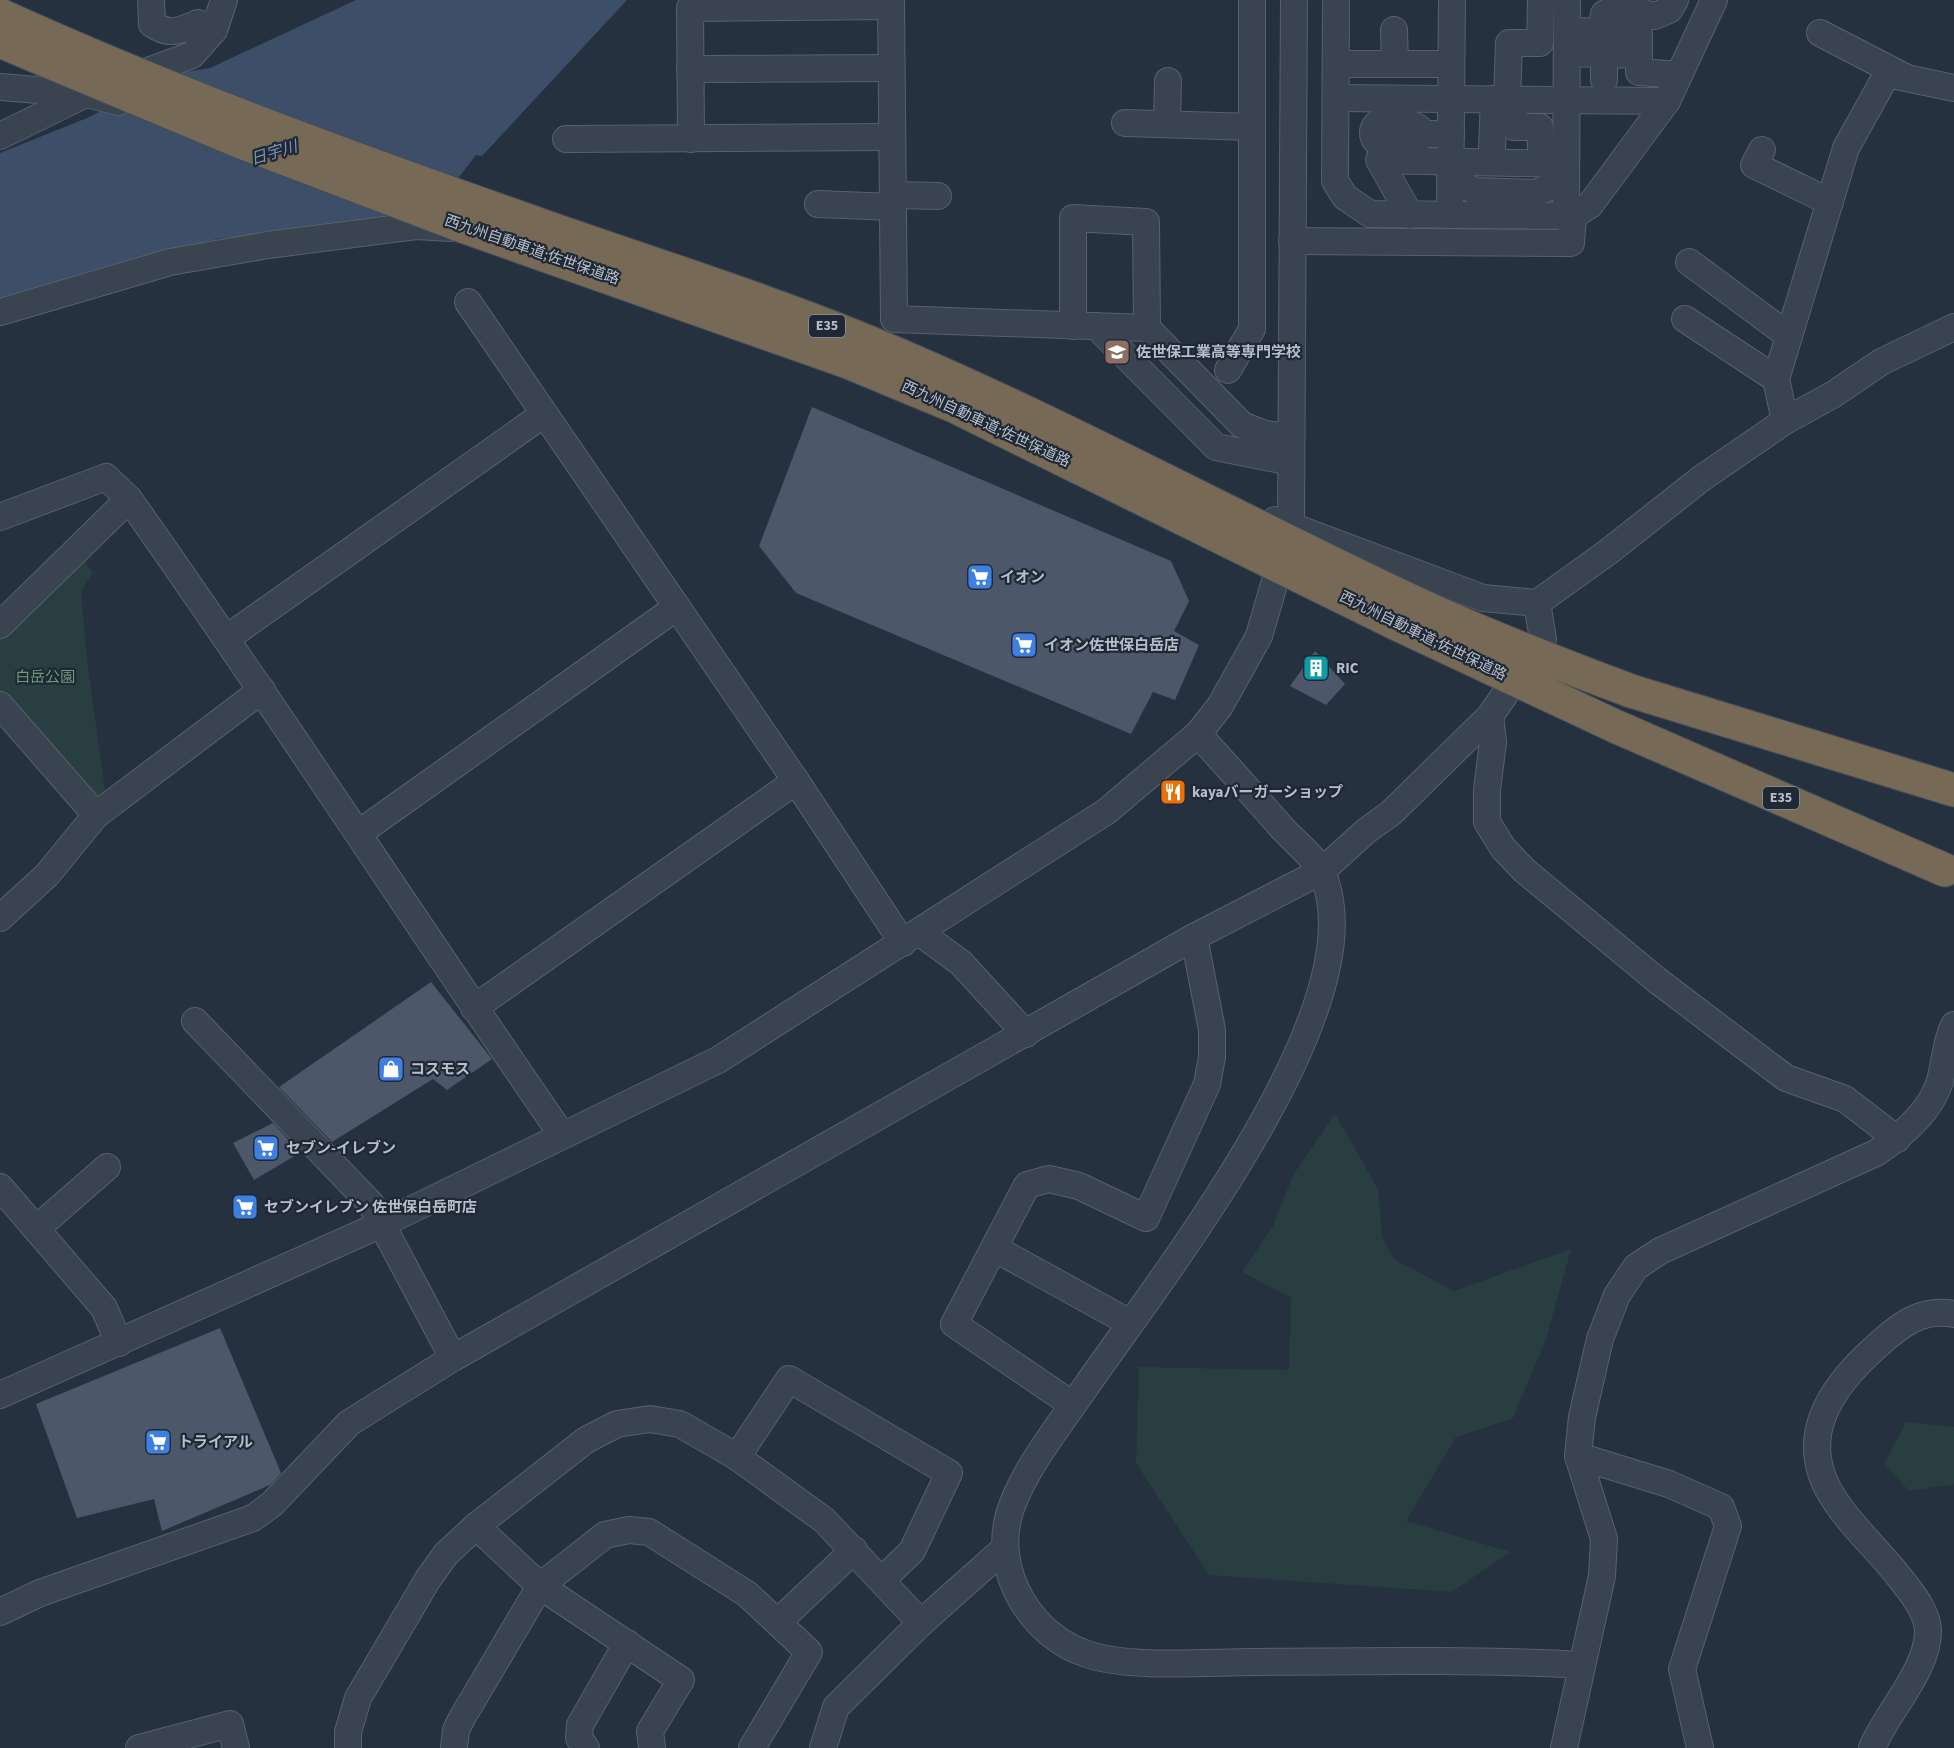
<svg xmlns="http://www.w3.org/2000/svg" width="1954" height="1748" font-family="'Source Sans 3','Noto Sans JP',sans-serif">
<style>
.green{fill:#283e41}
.water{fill:#3c4e68}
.building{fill:#4c5869}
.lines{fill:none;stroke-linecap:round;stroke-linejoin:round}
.minor-casing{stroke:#58616d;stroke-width:28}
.highway-casing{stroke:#454e5a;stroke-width:35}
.minor{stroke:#3a4350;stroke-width:26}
.highway{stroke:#766a57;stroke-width:33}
.highway-bridge-casing{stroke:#454e5a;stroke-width:35;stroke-linecap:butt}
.highway-bridge{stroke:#766a57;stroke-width:33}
.labels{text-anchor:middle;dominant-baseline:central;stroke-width:4.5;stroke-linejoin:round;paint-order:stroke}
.shield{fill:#1f2835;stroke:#89919d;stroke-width:1.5}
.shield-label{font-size:14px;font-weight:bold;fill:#b7beca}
.street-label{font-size:15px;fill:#b7beca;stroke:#1f2835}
.poi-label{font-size:15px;font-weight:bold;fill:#b7beca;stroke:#1f2835;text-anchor:start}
.park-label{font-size:15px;fill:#6e9b79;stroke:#1f2835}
.water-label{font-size:16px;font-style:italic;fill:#7f94b1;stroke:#1f2835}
</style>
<rect width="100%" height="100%" fill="#263140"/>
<g class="green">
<path d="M83 559 93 573 81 591 87 660 106 798 96 803 0 693V639Z"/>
<path d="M1335 1114 1378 1189 1382 1237 1394 1259 1454 1291 1571 1249 1546 1339 1513 1418 1456 1437 1406 1521 1510 1552 1452 1592 1209 1575 1136 1463 1139 1367 1289 1370 1291 1298 1242 1272 1273 1226 1293 1175Z"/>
<path d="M1906 1422 1954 1427V1484L1909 1491 1884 1464Z"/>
</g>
<path class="water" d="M356 0H627L482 156 476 155 435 208 405 216 217 239 94 272 0 305V153L87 118 174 74 210 68Z"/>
<g class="building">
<path d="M812 407 1171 561 1189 601 1174 631 1199 645 1175 700 1153 692 1131 734 796 593 759 546Z"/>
<path d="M1315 651 1345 684 1326 705 1290 686Z"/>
<path d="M431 982 492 1059 447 1090 433 1079 332 1142 279 1087Z"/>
<path d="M273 1123 294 1146 298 1154 254 1180 233 1143Z"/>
<path d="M220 1328 281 1473 270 1485 162 1531 154 1499 77 1518 36 1404Z"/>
</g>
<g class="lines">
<defs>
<g id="minor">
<path d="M151 0 152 24C170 36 179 31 198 23L214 30"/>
<path d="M891 0 894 319 1147 328 1242 425 1265 434 1291 437"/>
<path d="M1336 0 1335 181 1345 197 1370 214 1573 216 1590 205 1667 101 1714 0"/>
<path d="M1394 30 1395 64"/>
<path d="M1567 31 1639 32V72L1679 75"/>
<path d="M1601 32 1604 14C1627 0 1633 12 1655 16L1669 10 1675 0"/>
<path d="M1820 33 1905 77"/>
<path d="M1567 53 1639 55"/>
<path d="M1336 64H1451"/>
<path d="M690 69 891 68"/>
<path d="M129 78 192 55 214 30 224 0"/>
<path d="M1604 80V54"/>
<path d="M0 87 86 94 119 102"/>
<path d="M1336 98 1667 101"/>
<path d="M1507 100 1509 43H1540L1541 0"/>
<path d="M1514 100V127H1540L1541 147"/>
<circle cx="1385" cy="133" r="12"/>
<path d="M1125 123 1252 127"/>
<path d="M1167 124 1168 81"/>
<path d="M1422 134 1419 128 1407 122 1398 127 1399 140 1404 144H1415L1422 134H1451"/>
<path d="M0 136 86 94"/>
<path d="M566 139 892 137"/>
<path d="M691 139 690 8 891 6"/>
<path d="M1492 148 1494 99"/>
<path d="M1762 150 1754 165 1830 202"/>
<path d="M1450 178 1475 191 1536 193 1566 179"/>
<path d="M893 195 938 196"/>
<path d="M818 204 893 207"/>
<path d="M1410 215 1379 160 1566 164"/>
<path d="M1450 215 1452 0"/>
<path d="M1566 216 1567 0"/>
<path d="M1292 241 1571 243 1573 216"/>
<path d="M1689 262 1789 336"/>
<path d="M468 302 796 781 903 943"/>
<path d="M0 312 170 262 268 245 416 226 451 228"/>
<path d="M1685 319 1776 379"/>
<path d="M1073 326V218L1146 222 1147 328"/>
<path d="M1096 326 1216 447 1291 462"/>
<path d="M1228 370 1252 329V0"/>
<path d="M1785 421 1776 379 1846 148 1887 74 1954 88"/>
<path d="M129 499C277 708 416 924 562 1135"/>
<path d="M0 517 106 477 129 499 0 625"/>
<path d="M1275 520 1483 598 1537 603 1608 552 1702 478 1785 421 1834 394 1881 362 1954 327"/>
<path d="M227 638 544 414"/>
<path d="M0 705 96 815"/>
<path d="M1490 716 1493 742 1487 790V822L1503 848 1525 871 1658 981 1786 1078 1845 1099 1897 1139"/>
<path d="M1198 734C1226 765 1255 797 1283 829 1295 842 1312 855 1321 870 1325 878 1329 892 1330 900 1353 1034 1162 1277 1087 1385 1063 1420 1020 1474 1009 1515 993 1572 1031 1636 1087 1654 1131 1669 1207 1662 1254 1662 1364 1661 1473 1659 1582 1665"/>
<path d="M359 833 677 607"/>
<path d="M0 918 47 875 96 815 262 690"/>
<path d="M919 932 961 963 1026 1034"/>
<path d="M474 1008 796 781"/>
<path d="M195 1021 371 1204 453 1358"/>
<path d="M0 1187 104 1308 119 1343"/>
<path d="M36 1229 107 1167"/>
<path d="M994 1248 1130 1323"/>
<path d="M0 1395 382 1224 718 1060 1107 811 1198 734 1220 706 1259 636 1291 526 1294 0"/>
<path d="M1073 1405 954 1324 1027 1185 1049 1179 1079 1186 1146 1218 1207 1084 1212 1057V1030L1194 937"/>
<path d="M1578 1456 1669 1484 1721 1507 1728 1526 1682 1669 1700 1748"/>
<path d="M737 1457 789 1379 949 1473 912 1551 882 1580"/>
<path d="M476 1526 540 1586 681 1680 650 1731 652 1748"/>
<path d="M0 1612 40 1593 253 1518 272 1504 349 1423 453 1358 1194 937 1322 871 1366 831 1391 813 1490 716 1543 639 1537 603"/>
<path d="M778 1622 854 1550"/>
<path d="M139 1748 230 1724 236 1748"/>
<path d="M348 1748V1732L358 1698 428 1579 446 1554 476 1526 586 1440 617 1424 650 1419 680 1424 737 1457 824 1520 921 1623"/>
<path d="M454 1748 456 1730 462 1718 540 1586 605 1535 629 1530 649 1532 747 1594 809 1652 752 1748"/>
<path d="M586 1748 579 1738 580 1725 627 1643"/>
<path d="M823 1748 836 1707 921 1623 1004 1549"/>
<path d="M1564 1748 1602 1576 1604 1539 1578 1456 1582 1417 1600 1339 1617 1295 1636 1267 1660 1251 1876 1153C1900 1137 1929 1113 1939 1084 1945 1065 1945 1043 1954 1025"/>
<path d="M1872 1748C1886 1713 1929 1669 1928 1630 1927 1611 1911 1592 1900 1578 1880 1552 1854 1529 1836 1502 1793 1440 1830 1387 1878 1345 1901 1324 1922 1308 1954 1314"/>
</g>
<g id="highway">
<path d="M1631 691 1954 790"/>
<path d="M1617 727 1945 870"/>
</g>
</defs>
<use href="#minor" class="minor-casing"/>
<use href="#highway" class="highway-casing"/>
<use href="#minor" class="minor"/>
<use href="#highway" class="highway"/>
<defs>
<g id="highway-bridge">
<path d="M0 15C178 96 361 162 546 227 649 263 754 296 856 337 1045 414 1224 513 1409 600 1481 634 1556 663 1631 691"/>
<path d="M0 41 241 142 465 227 848 362 954 406 1399 625 1617 727"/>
</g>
</defs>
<use href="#highway-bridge" class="highway-bridge-casing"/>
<use href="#highway-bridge" class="highway-bridge"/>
</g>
<defs>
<symbol id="school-square" viewBox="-11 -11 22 22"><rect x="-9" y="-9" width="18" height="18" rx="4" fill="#8d6e63" stroke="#1f2835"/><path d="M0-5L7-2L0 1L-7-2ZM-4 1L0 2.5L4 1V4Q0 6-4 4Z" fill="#fff"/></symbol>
<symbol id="supermarket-square" viewBox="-11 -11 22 22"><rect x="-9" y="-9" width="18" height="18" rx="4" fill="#3f7fe0" stroke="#1f2835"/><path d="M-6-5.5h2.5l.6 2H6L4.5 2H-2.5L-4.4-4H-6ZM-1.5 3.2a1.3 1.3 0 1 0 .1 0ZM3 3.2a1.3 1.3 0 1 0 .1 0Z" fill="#fff"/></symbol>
<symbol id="building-square" viewBox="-11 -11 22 22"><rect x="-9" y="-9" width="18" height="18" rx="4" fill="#0f9aa8" stroke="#1f2835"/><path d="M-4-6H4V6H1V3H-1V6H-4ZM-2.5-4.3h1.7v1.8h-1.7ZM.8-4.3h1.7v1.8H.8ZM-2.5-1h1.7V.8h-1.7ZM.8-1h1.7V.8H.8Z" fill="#fff"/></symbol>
<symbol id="restaurant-square" viewBox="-11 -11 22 22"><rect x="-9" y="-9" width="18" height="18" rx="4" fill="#e8710a" stroke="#1f2835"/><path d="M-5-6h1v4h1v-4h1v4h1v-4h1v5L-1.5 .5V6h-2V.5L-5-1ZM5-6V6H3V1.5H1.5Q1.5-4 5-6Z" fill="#fff"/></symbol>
<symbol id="shop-square" viewBox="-11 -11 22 22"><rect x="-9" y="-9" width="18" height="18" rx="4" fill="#3f7fe0" stroke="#1f2835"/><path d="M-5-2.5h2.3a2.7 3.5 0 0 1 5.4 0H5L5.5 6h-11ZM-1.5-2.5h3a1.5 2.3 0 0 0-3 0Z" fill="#fff"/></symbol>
</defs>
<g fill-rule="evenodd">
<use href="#school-square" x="1102" y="337" width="30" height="30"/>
<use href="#supermarket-square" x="965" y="562" width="30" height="30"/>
<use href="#supermarket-square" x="1009" y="630" width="30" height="30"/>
<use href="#building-square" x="1301" y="653" width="30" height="30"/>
<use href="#restaurant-square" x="1158" y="777" width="30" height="30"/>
<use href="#shop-square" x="376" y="1054" width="30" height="30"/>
<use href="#supermarket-square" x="251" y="1133" width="30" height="30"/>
<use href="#supermarket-square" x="230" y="1192" width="30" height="30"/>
<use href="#supermarket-square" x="143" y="1427" width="30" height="30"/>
</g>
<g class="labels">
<g class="shield">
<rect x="809" y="315" width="36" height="22" rx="4.5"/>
<rect x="1763" y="787" width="36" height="22" rx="4.5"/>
</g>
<g class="shield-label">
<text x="827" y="326">E35</text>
<text x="1781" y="798">E35</text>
</g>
<g class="street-label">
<text transform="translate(532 250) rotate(19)">西九州自動車道;佐世保道路</text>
<text transform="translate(986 424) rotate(25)">西九州自動車道;佐世保道路</text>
<text transform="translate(1423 636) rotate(26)">西九州自動車道;佐世保道路</text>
</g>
<g class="poi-label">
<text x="1136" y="352">佐世保工業高等専門学校</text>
<text x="1000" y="577">イオン</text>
<text x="1044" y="645">イオン佐世保白岳店</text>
<text x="1336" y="668">RIC</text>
<text x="1192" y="792">kayaバーガーショップ</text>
<text x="410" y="1069">コスモス</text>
<text x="286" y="1148">セブン-イレブン</text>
<text x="264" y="1207">セブンイレブン 佐世保白岳町店</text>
<text x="178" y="1442">トライアル</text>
</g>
<g class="park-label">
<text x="45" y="677">白岳公園</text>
</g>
<g class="water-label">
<text transform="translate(274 153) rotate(-17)">日宇川</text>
</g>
</g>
</svg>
